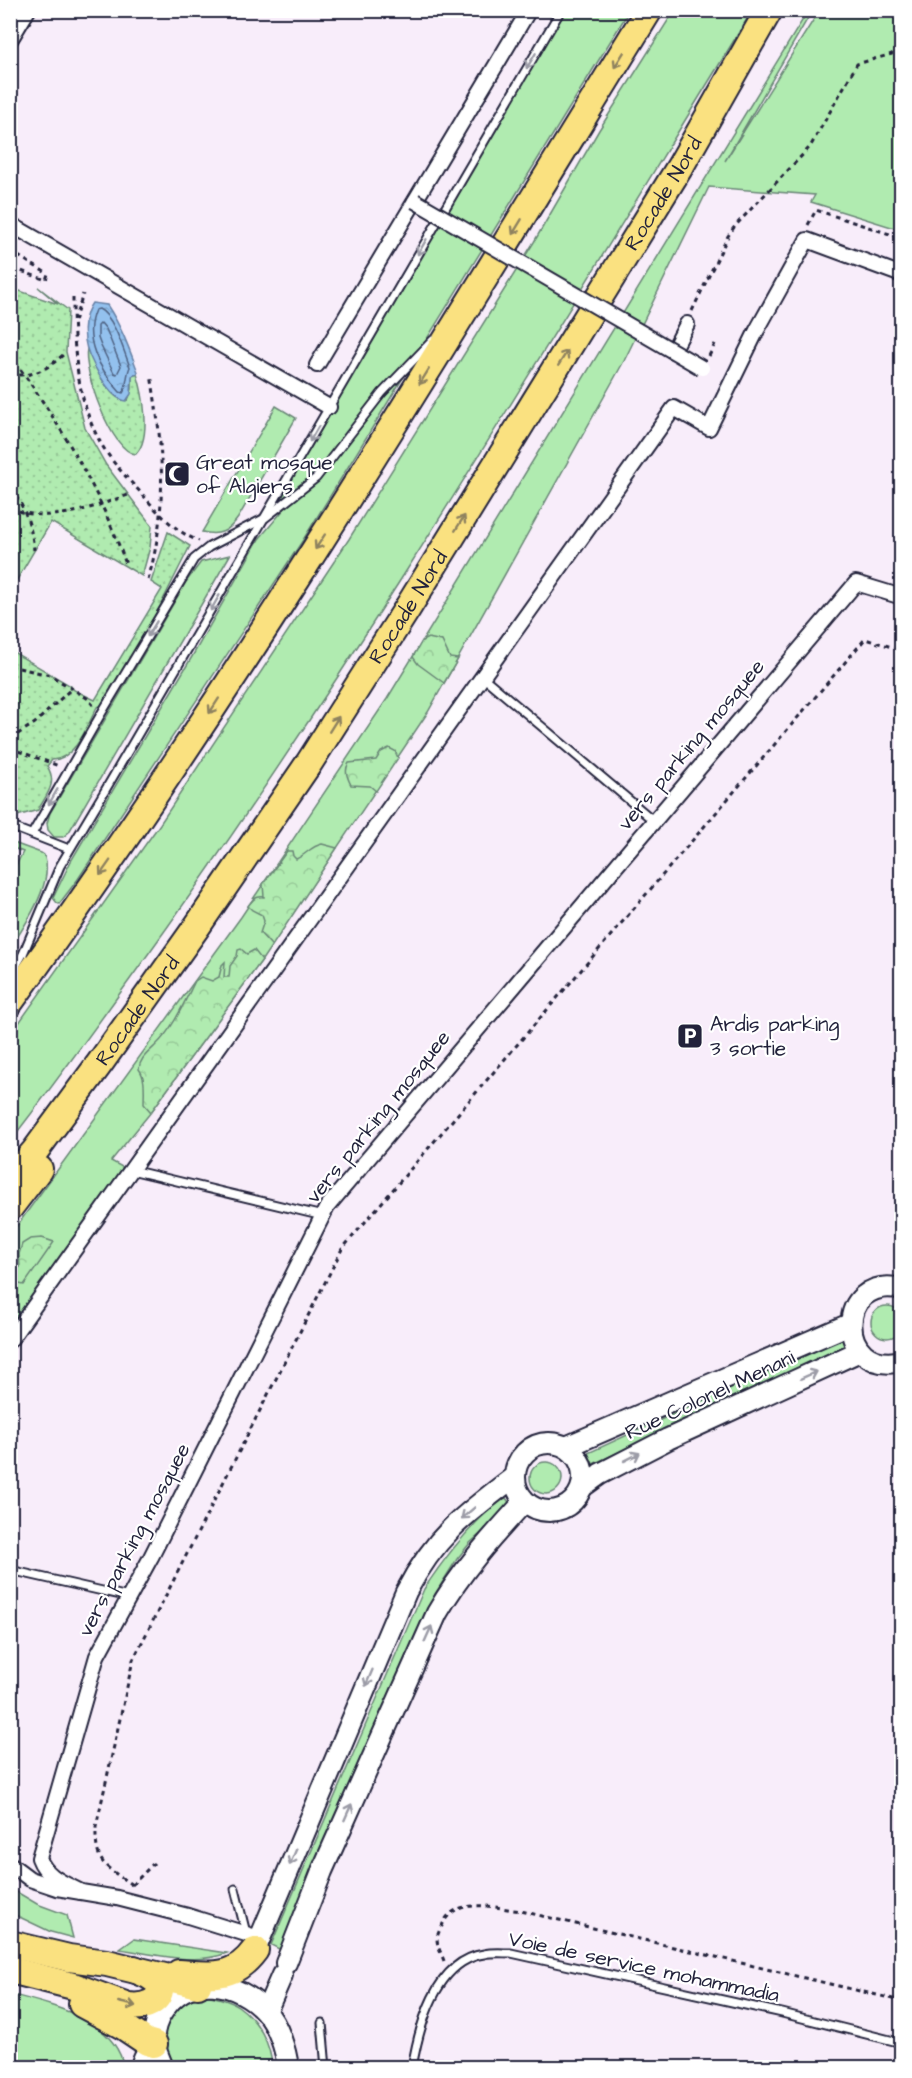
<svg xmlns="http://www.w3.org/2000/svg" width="912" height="2078" font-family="'Architects Daughter',sans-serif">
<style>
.grass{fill:#b0ebb0;stroke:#698676;stroke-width:1.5}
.forest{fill:url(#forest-crowns);stroke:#698676;stroke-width:1.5}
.garden{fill:url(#garden-dots);stroke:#698676;stroke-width:1.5}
.water{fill:url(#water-ripples);stroke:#6681a6;stroke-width:1.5}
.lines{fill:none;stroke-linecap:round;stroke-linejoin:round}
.shore{stroke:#4f6283;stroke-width:1.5}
.lane-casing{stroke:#22223b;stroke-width:11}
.street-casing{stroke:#22223b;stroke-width:18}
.secondary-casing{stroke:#22223b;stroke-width:24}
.highway-casing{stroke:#22223b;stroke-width:30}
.path{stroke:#22223b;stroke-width:3;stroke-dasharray:4.5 4.5;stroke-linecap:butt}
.lane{stroke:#fff;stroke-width:7}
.street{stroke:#fff;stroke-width:14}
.secondary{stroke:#fff;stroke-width:20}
.highway{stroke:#fae180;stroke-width:26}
.street-bridge-casing{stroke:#22223b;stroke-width:18;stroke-linecap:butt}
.street-bridge{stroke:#fff;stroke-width:14}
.oneway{stroke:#8e825e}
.oneway2{stroke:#9c9ca7}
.labels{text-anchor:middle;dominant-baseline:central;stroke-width:4.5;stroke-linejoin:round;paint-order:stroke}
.street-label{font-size:21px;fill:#22223b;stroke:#fff}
.poi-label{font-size:21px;fill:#22223b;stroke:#fff;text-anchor:start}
</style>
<defs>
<pattern id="forest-crowns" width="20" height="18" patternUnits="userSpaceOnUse" patternTransform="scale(1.5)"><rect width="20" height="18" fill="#b0ebb0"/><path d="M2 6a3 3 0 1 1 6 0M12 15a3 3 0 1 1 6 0" fill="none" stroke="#97c998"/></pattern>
<pattern id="garden-dots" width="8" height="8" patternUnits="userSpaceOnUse" patternTransform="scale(1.5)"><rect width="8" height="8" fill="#b0ebb0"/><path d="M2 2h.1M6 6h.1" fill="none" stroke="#97c998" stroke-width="1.8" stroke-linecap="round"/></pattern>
<pattern id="water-ripples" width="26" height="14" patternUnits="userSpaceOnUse" patternTransform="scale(1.5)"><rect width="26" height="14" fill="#93c1ee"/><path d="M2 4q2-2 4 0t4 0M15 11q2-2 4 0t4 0" fill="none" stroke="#7ea6cd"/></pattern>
</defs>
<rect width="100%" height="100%" fill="#f8edfa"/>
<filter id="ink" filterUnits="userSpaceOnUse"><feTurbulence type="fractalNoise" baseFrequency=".0167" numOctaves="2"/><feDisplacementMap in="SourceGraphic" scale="12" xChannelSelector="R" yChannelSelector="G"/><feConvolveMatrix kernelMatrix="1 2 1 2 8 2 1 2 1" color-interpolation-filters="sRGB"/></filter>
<g filter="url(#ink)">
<g class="grass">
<path d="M561 11H629L303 540 78 879 59 904 57 903 53 898 71 861 193 655 259 539 296 495 265 518Z"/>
<path d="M674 11H752C553 335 359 663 136 971 95 1028 54 1085 11 1140V1034L160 824 349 539 534 242 599 130Z"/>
<path d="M808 11H812L725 161 819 11H901V230L811 202 815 195 709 187 624 361 428 712 262 960 151 1112 111 1161 124 1168 11 1327V1234L241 917 387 699Z"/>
<path d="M276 406 296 418 238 518C228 532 219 536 202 532Z"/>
<path d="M230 555 69 832 63 837H54L48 830 47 823 50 813 186 582 201 562Z"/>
<path d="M11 842 41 853 44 855C55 882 25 925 11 947V875L23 852 11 847Z"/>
<circle cx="887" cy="1322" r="16"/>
<path d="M844 1336 849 1346 593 1464 588 1453Z"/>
<circle cx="546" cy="1478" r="16"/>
<path d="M505 1497 512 1506 470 1543 457 1559 435 1594 281 1950 271 1945 424 1589C447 1554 472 1522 505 1497Z"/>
<path d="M10 1888 37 1904 67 1915 73 1938 51 1932 11 1913Z"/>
<path d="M134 1939 227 1953C194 1966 155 1954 120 1949Z"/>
<path d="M10 1994C51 2005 114 2018 124 2067H11Z"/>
<path d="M202 1994C214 1997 228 1999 238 2006 258 2020 271 2044 272 2067H176C151 2034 167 2009 202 1994Z"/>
</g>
<g class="forest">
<path d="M428 638 442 641 450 658 458 659 444 683 418 664 413 657 422 641Z"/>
<path d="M389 748 395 751 398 758 376 791 370 786 351 785C347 777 344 770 349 763L376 760 381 752Z"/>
<path d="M322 844 337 848 272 946 260 933 264 921 262 915 252 910 248 906C253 899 256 896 264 897L263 884 287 851H292L293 856 296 859C306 855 311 846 322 844Z"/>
<path d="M241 949 247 954 254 950 262 960 151 1112 144 1104C144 1093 146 1078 139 1069 140 1058 148 1053 155 1046 173 1029 184 1003 195 981L201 977 212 981 219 977 222 965 225 962 224 977H229L230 966 237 956 238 950Z"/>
<path d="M42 1238 54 1242 24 1285 14 1283 11 1276V1273L20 1267 19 1254 22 1244 30 1239Z"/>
</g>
<g class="garden">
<path d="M38 287 68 310 66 352 85 428 106 465 152 526 150 547 142 576 51 522 11 590V288L58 304Z"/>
<path d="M87 349C94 363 110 404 128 400L132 389V376L137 374C143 393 152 437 136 454 112 454 82 369 87 349Z"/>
<path d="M168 532 190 546 160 606 106 700 101 706 97 707C87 726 76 759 52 760L47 766C58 783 47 794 38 810L10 818V650L71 686 74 690 95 700 162 589 151 582Z"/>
</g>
<path class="water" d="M92 303 107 305C121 326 129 348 138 372L137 374 132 376 131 394 126 401C109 399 87 356 85 340 83 328 85 313 92 303Z"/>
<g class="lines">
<g class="shore">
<path d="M99 309C114 316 124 352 130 367 126 375 127 388 123 393L120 392C100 370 82 339 95 310Z"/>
<path d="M101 323 106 329 121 366 117 374 114 373 101 346 98 338V326Z"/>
</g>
<defs>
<g id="lane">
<path d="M483 677 654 821"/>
<path d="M10 826 69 849"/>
<path d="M32 834 101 714 194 559 209 547 265 518 316 478 382 393 433 340"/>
<path d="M10 976 23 954 60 866 103 794 561 10"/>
<path d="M131 1170 323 1216"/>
<path d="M10 1570 129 1597"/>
<path d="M235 1889 246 1933"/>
<path d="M322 2023 326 2068"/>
<path d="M412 2068C419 2027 435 1961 484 1954 492 1952 502 1953 511 1953L782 2013 902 2043"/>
</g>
<g id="street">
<path d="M10 40 28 10"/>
<path d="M10 224 329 407"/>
<path d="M673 351 687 324"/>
<path d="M317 365 529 10"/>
<path d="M10 1340 674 408 709 428 757 330 807 240 902 275"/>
<path d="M10 1864 30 1879 57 1888 117 1898 188 1916 259 1938"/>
<path d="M81 1892C64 1883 46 1877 39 1858L97 1656 151 1557 327 1207 856 583 902 597"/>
</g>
<g id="secondary">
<path d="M902 1289C834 1273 835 1377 902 1361"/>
<circle cx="549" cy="1477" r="34"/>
<path d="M566 1447 850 1324"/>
<path d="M582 1487 600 1474 668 1439 860 1351"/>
<path d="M255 1950 406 1592C435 1536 465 1514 514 1477"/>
<path d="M286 1963 322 1871 437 1613C461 1571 492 1537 524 1502"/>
<path d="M266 2012 282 1975"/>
<path d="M141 2068C143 2057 146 2052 155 2047"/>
<path d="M163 2068C160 2059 155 2050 154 2041 153 2031 157 2019 163 2011 187 1972 238 1980 266 2012 278 2025 286 2050 288 2068"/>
</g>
<g id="highway">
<path d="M10 1002C241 683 443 345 649 10"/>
<path id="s1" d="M10 1180 35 1151 100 1063 198 925 309 763 407 609 681 165 769 10"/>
<path d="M10 1207 39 1169"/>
<path d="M10 1944 69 1958 107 1963 198 1985"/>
<path d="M10 1970 73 1986 128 2006C144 2008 163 2003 160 1983L148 1975 134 1969"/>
<path d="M179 1973C212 1975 233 1980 255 1950"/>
<path d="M82 2004 123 2026 147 2042 154 2044"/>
</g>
</defs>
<use href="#lane" class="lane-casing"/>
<use href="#street" class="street-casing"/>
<use href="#secondary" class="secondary-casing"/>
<use href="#highway" class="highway-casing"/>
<g class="path">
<path d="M808 225 816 210 902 238"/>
<path d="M10 251 48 274 46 280 10 267"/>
<path d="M73 298C73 350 77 409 107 453 117 468 131 482 143 495 157 512 177 533 199 541"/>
<path d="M692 311 728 236 735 226 810 147 857 64 892 54 902 39"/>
<path d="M74 321 83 294"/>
<path d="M10 355C58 420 100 490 127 567"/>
<path d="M709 356 716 342"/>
<path d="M10 374C33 378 47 369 63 355"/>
<path d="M10 489C25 505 32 529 34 550"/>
<path d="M10 508C51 525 90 508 128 495"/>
<path d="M148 580C168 510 163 445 151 375"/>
<path d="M10 666 50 675 87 698 93 705"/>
<path d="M10 739 35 723 71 689"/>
<path d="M10 748 59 766"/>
<path d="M10 777 17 817"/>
<path d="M132 1885C104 1865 95 1864 96 1827L133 1660 342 1249 865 639 902 650"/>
<path d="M132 1885 154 1863"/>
<path d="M444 1961C442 1955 437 1946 437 1939 437 1935 440 1929 442 1926 454 1895 496 1908 521 1911L902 2001"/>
</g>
<use href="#lane" class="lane"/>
<use href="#street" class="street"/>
<use href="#secondary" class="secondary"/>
<use href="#highway" class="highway"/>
<defs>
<path id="street-bridge" d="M415 201 702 368"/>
</defs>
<use href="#street-bridge" class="street-bridge-casing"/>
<use href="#street-bridge" class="street-bridge"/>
</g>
<defs><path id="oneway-shaft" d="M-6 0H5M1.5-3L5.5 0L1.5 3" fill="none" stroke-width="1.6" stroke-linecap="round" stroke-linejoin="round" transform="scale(1.5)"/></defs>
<g class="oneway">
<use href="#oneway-shaft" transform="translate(619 60) rotate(122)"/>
<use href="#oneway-shaft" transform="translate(517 227) rotate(121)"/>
<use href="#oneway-shaft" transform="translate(563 358) rotate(-58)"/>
<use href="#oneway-shaft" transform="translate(424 377) rotate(122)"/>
<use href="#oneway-shaft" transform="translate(460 523) rotate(-58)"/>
<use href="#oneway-shaft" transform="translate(320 542) rotate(123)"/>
<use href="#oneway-shaft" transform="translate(214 706) rotate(123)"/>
<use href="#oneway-shaft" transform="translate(334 724) rotate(-58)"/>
<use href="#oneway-shaft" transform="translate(105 868) rotate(125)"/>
<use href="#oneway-shaft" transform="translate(127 2004) rotate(13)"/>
</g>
<g class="oneway2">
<use href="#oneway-shaft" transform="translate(531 61) rotate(121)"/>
<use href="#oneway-shaft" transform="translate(422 247) rotate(120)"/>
<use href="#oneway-shaft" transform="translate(314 434) rotate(120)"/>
<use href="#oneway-shaft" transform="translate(215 603) rotate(120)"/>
<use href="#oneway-shaft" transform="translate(152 629) rotate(121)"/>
<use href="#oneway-shaft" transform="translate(53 797) rotate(120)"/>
<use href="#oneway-shaft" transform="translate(809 1375) rotate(-24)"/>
<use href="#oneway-shaft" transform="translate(632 1457) rotate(-27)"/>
<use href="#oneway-shaft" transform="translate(468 1513) rotate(140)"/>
<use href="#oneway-shaft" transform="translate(428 1634) rotate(-66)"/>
<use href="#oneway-shaft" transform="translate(369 1678) rotate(113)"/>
<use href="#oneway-shaft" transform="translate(348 1812) rotate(-66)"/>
<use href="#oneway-shaft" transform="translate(293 1857) rotate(113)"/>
</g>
</g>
<defs>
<symbol id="mosque-square" viewBox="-11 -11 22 22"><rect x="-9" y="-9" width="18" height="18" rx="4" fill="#22223b" stroke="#fff"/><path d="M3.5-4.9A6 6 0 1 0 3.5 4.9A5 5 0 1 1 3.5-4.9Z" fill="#fff"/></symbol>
<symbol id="parking-square" viewBox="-11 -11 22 22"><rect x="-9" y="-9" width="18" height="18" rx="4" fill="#22223b" stroke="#fff"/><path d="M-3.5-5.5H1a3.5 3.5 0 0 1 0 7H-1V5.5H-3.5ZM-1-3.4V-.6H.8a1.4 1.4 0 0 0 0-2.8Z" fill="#fff"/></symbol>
</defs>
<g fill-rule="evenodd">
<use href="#mosque-square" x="162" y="459" width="30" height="30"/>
<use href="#parking-square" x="675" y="1021" width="30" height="30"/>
</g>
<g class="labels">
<g class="street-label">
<text stroke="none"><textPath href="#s1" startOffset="1184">Rocade Nord</textPath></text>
<text stroke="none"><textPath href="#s1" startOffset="698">Rocade Nord</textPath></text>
<text transform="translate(691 745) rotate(-50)">vers parking mosquee</text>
<text stroke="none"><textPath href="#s1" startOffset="212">Rocade Nord</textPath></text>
<text transform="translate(378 1117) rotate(-51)">vers parking mosquee</text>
<text transform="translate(710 1395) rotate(-25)">Rue Colonel Menani</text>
<text transform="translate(134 1540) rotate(-62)">vers parking mosquee</text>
<text transform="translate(644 1967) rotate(12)">Voie de service mohammadia</text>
</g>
<g class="poi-label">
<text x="196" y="462">Great mosque<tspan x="196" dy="24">of Algiers</tspan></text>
<text x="710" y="1024">Ardis parking<tspan x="710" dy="24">3 sortie</tspan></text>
</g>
</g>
<rect width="912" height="2078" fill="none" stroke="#fff" stroke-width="36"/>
<rect x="18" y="18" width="876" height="2042" fill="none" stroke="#22223b" stroke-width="2" filter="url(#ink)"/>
</svg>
